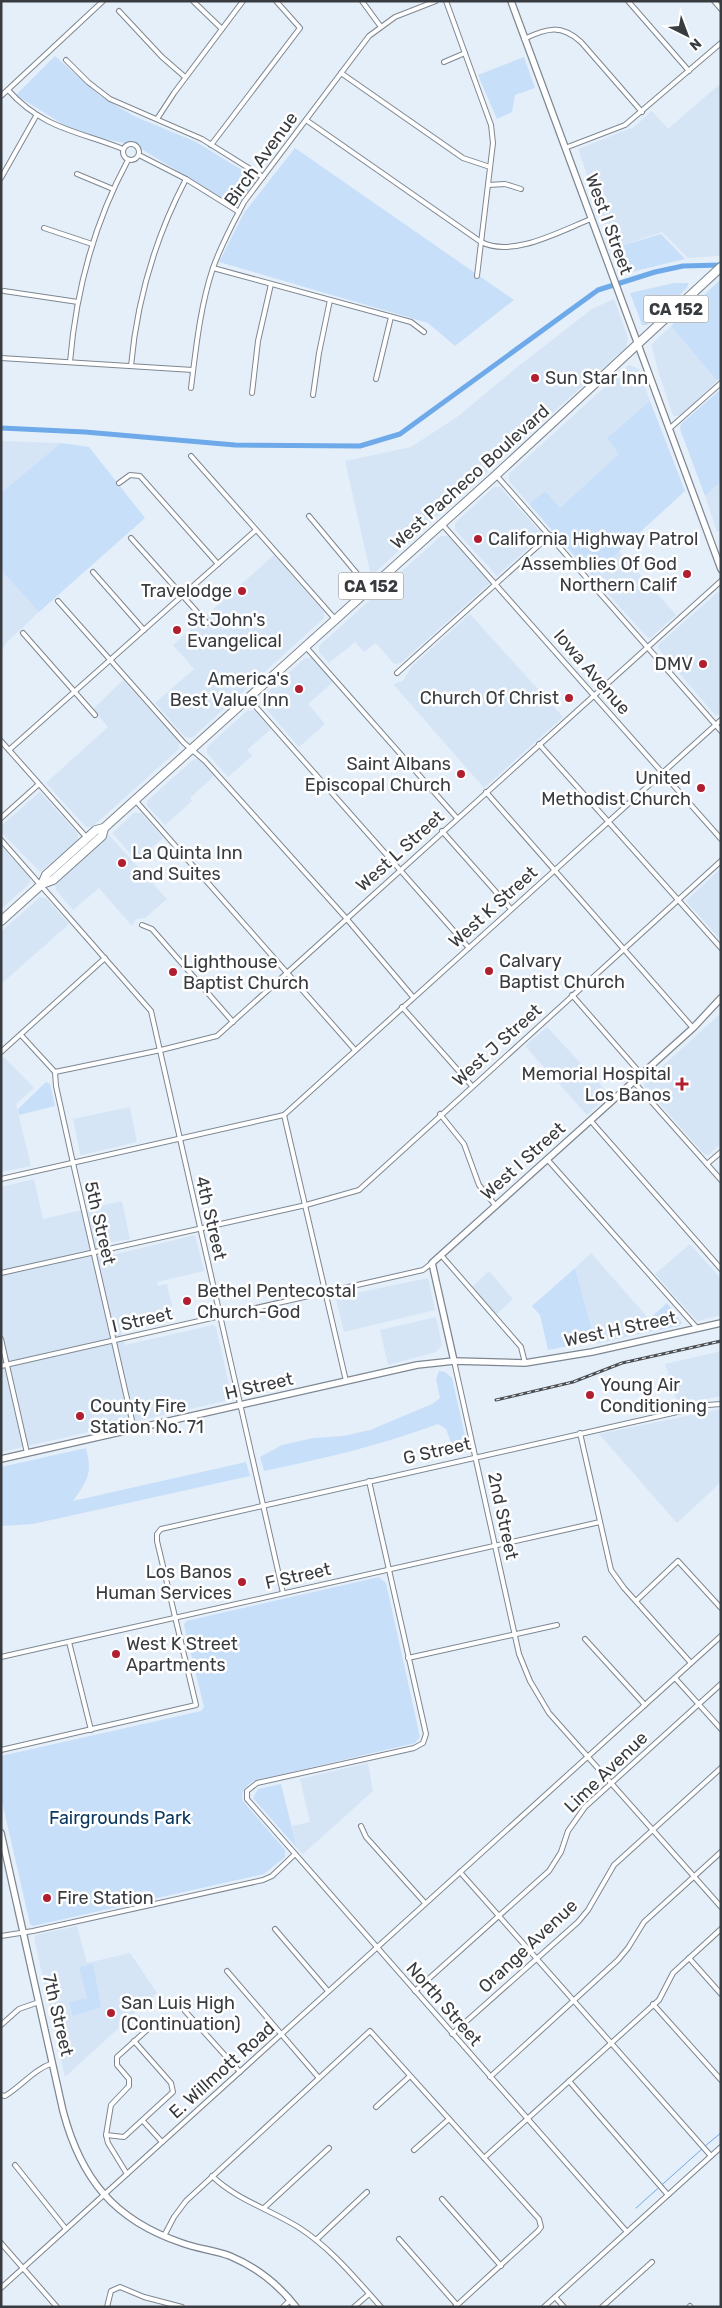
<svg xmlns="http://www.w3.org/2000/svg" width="722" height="2308" font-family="Rubik,sans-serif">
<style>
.built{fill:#d5e5f6}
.green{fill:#c8dff9}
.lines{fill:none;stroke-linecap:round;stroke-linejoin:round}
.stream{stroke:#6eaae9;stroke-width:1}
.canal{stroke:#6eaae9;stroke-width:5}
.street-casing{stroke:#7e8791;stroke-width:6}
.secondary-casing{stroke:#7e8791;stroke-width:8}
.highway-casing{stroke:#7e8791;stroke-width:10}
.street{stroke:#fff;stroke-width:4}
.secondary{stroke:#fff;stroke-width:5.5}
.highway{stroke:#fff;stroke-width:8}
.rail-casing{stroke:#4b4f54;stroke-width:3}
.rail{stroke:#fff;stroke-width:1;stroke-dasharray:4;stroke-linecap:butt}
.poi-dot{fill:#b11e30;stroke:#fff;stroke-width:2}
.labels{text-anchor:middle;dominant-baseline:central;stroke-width:5;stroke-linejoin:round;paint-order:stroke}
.shield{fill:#fff;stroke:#747679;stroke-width:1}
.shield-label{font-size:16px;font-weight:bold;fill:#383c40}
.street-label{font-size:18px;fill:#383c40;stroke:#fff}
.poi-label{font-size:18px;fill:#383c40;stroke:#fff;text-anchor:start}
.park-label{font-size:18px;fill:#0c3961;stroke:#fff}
</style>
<rect width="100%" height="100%" fill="#e5effa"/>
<g class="built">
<path d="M721 83V254L718 256 688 258 662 232 613 248 578 149 634 127 652 111 668 129Z"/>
<path d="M614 299 628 338 626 347 371 576 345 461 411 447 457 417 516 368 592 309Z"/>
<path d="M671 326 717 381 680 416H673L658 371 652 346V344Z"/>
<path d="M629 365 639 369 650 401 607 438 620 454 560 508 545 491 529 504 509 481V474Z"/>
<path d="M1 441 61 443 1 493Z"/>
<path d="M721 482V530L717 532 705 496Z"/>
<path d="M494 487H500L543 535 497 576 455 530V523Z"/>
<path d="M441 536H448L490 583 401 663 394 664 376 643 364 652 355 642 329 663 319 652V646Z"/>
<path d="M619 551 676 615 650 638 647 637 592 576Z"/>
<path d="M274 555 324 612V618L192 738 185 737 155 703 194 669 173 645Z"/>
<path d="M1 570 39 612 7 642 1 651Z"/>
<path d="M718 592 721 593 719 715H715L658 648 659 644Z"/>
<path d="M470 614 563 717 484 788 393 684 403 681 412 666Z"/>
<path d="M305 658H312L333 682 308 704 325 724 299 747 262 704V697Z"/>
<path d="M123 680 179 742V749L92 827H86L46 783 108 727 93 709Z"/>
<path d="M248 710 255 711 271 729 247 750 252 756 228 777 207 753V747Z"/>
<path d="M194 759H199L214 776 190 798 192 801 165 825 147 806V801Z"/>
<path d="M40 792 78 834V840L40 872 1 832V826Z"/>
<path d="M134 813H141L163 838 137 861 112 833Z"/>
<path d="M109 835 167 899 145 918 136 919 132 926 99 888 73 910 56 890 55 884Z"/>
<path d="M1 846 30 878V883L1 909Z"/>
<path d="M721 868V940L686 901Z"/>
<path d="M40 897 46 898 69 924 1 984V932Z"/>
<path d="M721 1013V1144L708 1155 704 1154 644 1086V1083Z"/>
<path d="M547 1027 609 1094 587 1115 525 1046Z"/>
<path d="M4 1057 34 1088 16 1104 31 1166 1 1172V1060Z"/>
<path d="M130 1107 137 1142 82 1155 80 1154 73 1119Z"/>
<path d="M34 1179 43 1219 122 1201 130 1239 102 1244 104 1257 195 1235 204 1271 157 1282 158 1286 167 1284 175 1319 121 1331 125 1345 213 1325 216 1327 232 1398 230 1400 1 1452V1187Z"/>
<path d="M690 1244 721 1279V1315L698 1321 695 1319 655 1274Z"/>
<path d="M591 1253 649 1319 659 1330 596 1344 575 1268Z"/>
<path d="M489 1271 513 1299 496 1315 472 1287Z"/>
<path d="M428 1278 435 1310 344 1332 336 1300 337 1297Z"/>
<path d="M436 1317 442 1345 436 1352 388 1365 380 1330Z"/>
<path d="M721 1351V1396L678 1405 665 1364Z"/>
<path d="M721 1409V1482L677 1523 599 1434Z"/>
<path d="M368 1763 373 1791 303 1854 297 1848 292 1826 310 1822 300 1779Z"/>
<path d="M77 1926 87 1963 130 1953 157 1993 65 2077 34 1938 36 1935Z"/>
</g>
<g class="green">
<path d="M55 56 100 96 134 116 196 142 257 179 237 207 143 150 137 143H124L95 137 64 125 16 95Z"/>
<path d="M524 57 535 88 515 95 512 112 497 119 478 75Z"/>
<path d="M295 148 514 300 455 346 428 323 219 262 244 213Z"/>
<path d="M661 234 685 259 623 274 613 248Z"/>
<path d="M721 279V377L717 381 671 326Z"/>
<path d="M674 283H689L686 289 647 325H642L630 293Z"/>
<path d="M720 390 721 482 705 496 680 429 681 424Z"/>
<path d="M650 401 685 491 592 576 529 504 545 491 560 508 619 454 607 438Z"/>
<path d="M61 443 89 447 145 518 39 612 1 570V493Z"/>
<path d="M46 1082 50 1084 55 1106 19 1115 18 1109Z"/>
<path d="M575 1268 595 1341 548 1350 540 1315 532 1306Z"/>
<path d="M667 1303 682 1323 679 1326 659 1330 649 1319Z"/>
<path d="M439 1371 445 1372 452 1378 468 1449 465 1453 459 1454 453 1448 446 1429 438 1424C379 1446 325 1458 264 1471L260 1457 282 1445 313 1438 343 1436 370 1430 432 1404 440 1398 436 1379Z"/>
<path d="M86 1448C93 1474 87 1481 73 1501L246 1462 250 1476 33 1524 1 1526V1467Z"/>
<path d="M379 1577 386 1583 420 1737 415 1743 253 1781C246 1786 240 1792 243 1801L285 1850V1857L264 1874 33 1926 30 1924 1 1797V1756L201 1711 204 1707 184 1625 186 1621Z"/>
<path d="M281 1784 297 1848 253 1798 258 1789Z"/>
<path d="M93 1964 101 2007 73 2016 69 2002 87 1998 79 1967Z"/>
</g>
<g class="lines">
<g class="stream">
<path d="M705 2146 721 2133"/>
<path d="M636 2208 702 2149"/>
</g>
<path class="canal" d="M1 428 85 432 235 445 360 446 400 434 598 290 655 272 683 266 721 265"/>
<defs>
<g id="street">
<path d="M193 1 222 29"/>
<path d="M362 1 381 27"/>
<path d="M446 1 491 125 493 143 477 276"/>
<path d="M628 1 689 71"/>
<path d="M714 1 721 9"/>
<path d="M119 11 162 57 185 77"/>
<path d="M524 39C547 28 561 24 581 42L642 112"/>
<path d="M66 60 88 82 110 99 202 139 263 177"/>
<path d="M444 62 465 53"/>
<path d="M341 73 463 158 490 167"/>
<path d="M8 90C43 129 78 131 123 149"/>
<path d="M1 96 103 1"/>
<path d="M157 119 174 93 243 1"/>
<path d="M306 120 481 242C513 258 560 231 591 219"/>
<circle cx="131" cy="152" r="8"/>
<path d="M211 145 300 28 276 1"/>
<path d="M565 148 625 125 721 43"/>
<path d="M139 155 186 179 239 212"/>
<path d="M77 174 113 189"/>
<path d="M1 178 36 116"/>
<path d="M488 185 505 184 521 189"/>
<path d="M44 228 92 244"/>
<path d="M213 268 411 322 424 332"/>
<path d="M4 291 78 302"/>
<path d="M1 358 193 370"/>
<path d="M70 362C76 290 94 223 128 160"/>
<path d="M131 366C137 299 155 238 186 179"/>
<path d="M376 379 391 317"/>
<path d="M191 388C196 348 200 307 213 268 221 245 233 223 244 202L369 36 395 17 436 1"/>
<path d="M252 393 258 341 271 284"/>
<path d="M313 395 319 353 330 300"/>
<path d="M669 429 721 383"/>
<path d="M191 456 335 619"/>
<path d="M496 475 721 731"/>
<path d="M119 483 130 475 140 476 218 564"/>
<path d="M309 516 369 588"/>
<path d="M441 523 721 839"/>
<path d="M131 538 207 623"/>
<path d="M93 572 144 630"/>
<path d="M58 601 184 743 205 761 346 918 413 997"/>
<path d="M23 633 95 715"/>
<path d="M305 646 457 818"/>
<path d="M397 673 550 535"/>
<path d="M248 698 469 948"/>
<path d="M1 741 87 838"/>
<path d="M539 744 721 948"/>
<path d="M9 750 256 530"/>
<path d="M486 792 693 1028"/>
<path d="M135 800 355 1050"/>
<path d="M1 818 39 784"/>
<path d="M442 831 511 909"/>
<path d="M1 840 151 1011 283 1593"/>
<path d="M142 925 152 929 233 1022"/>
<path d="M572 995 641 1074"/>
<path d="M402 1007 472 1086"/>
<path d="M21 1035 55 1072 56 1086 73 1163 134 1429"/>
<path d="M1 1052 105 958"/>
<path d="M55 1072 161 1050 217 1036 721 581"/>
<path d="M633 1081 721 1180"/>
<path d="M440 1114 464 1144 479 1185 496 1206"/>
<path d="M284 1115 346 1381"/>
<path d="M590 1120 721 1269"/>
<path d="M547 1159 697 1328"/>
<path d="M707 1164 721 1152"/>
<path d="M1 1179 284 1115 721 720"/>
<path d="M441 1255 521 1347 525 1363"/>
<path d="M1 1273 306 1205 359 1190 721 861"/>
<path d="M1 1339 27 1453"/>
<path d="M454 1361 519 1654 530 1681 549 1713 721 1907"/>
<path d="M1 1366 423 1270 432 1263"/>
<path d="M580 1433 611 1570 624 1588 691 1663"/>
<path d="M369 1481 426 1734 423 1743 414 1748 257 1783 247 1791V1799L627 2232"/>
<path d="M636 1601 678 1561 721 1608"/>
<path d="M585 1639 645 1705"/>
<path d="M69 1642 91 1730"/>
<path d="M1 1657 600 1522"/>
<path d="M408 1658 557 1625"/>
<path d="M675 1678 721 1729"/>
<path d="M1 1750 196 1705 157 1541V1534L161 1529 708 1405 721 1404"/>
<path d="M361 1826 366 1837 425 1903"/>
<path d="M460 1872 711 2156"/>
<path d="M275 1929 328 1991"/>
<path d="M1 1936 33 1931 263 1880 272 1876 295 1854"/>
<path d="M689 1958 721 1994"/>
<path d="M227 1971 319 2078"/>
<path d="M415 1991 549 1871 561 1852 568 1831 585 1807 721 1684"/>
<path d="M653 2004 721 2080"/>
<path d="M185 2011 240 2072"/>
<path d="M1 2025 19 2009 39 2002"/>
<path d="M452 2034 578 1922 588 1910 614 1865 721 1768"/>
<path d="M490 2077 618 1960 628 1948 644 1922 721 1852"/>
<path d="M569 2081 668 2195"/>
<path d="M1 2095 5 2096C22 2086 34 2069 53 2063"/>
<path d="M376 2107 410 2076"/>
<path d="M143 2121 162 2142"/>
<path d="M106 2135 124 2137 173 2092 171 2083 134 2041"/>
<path d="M414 2150 449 2119"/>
<path d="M484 2158 659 2000 673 1973 721 1929"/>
<path d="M15 2165 66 2229"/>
<path d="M127 2174 108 2143 106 2135 111 2105 129 2086V2079L117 2065V2057L148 2029"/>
<path d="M212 2176C237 2200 269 2209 298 2227 331 2248 355 2278 381 2307"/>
<path d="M442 2199 501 2266"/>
<path d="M264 2208 329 2148"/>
<path d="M164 2236 174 2217 186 2201 370 2031 539 2219 541 2227 538 2231 455 2307"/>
<path d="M399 2239 457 2305"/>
<path d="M316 2240 367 2192"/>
<path d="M1 2243 57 2307"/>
<path d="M1 2288 721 1636"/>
<path d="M555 2297 564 2307"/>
<path d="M107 2307 111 2291 120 2287 144 2297 182 2307"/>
<path d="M283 2307 290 2300"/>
<path d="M354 2307 369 2294"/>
<path d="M544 2307 721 2147"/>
<path d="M602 2307 652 2262"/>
<path d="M689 2307 690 2306"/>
</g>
<g id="secondary">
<path d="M511 1 721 569"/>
<path d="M454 1361 432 1263 693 1028 721 998"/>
<path d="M1 1459 417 1365 454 1361 525 1363 592 1352 721 1323"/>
<path d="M1 1833 63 2111C81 2179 114 2220 182 2243 198 2249 214 2250 230 2256 256 2267 279 2285 296 2307"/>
</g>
<g id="highway">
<path d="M42 884 46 875 96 830 104 828 135 800 496 475 721 267"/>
<path d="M1 921 42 884 53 880 102 836 104 828"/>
</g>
</defs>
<use href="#street" class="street-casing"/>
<use href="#secondary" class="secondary-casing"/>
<use href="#highway" class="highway-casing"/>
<use href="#street" class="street"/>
<use href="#secondary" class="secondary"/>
<use href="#highway" class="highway"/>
<defs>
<path id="rail" d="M496 1400 573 1382 622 1363 721 1341"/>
</defs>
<use href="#rail" class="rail-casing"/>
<use href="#rail" class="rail"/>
</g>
<g class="poi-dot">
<circle cx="535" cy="378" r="5"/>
<circle cx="478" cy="539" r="5"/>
<circle cx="687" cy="574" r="5"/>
<circle cx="242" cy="591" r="5"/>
<circle cx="177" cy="630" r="5"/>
<circle cx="703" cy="664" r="5"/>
<circle cx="299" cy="689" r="5"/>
<circle cx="569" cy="698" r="5"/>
<circle cx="461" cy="774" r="5"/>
<circle cx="701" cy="788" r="5"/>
<circle cx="122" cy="863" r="5"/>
<circle cx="489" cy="971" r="5"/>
<circle cx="173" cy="972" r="5"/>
<path d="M679.5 1076.5h5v5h5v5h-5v5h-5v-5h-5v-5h5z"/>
<circle cx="187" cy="1301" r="5"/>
<circle cx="590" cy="1395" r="5"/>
<circle cx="80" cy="1416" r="5"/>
<circle cx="242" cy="1582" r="5"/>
<circle cx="116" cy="1654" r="5"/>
<circle cx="47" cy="1898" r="5"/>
<circle cx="111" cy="2013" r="5"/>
</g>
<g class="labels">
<g class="shield">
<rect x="643.5" y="295.5" width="65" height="27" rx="4"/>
<rect x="338.5" y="572.5" width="65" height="27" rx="4"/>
</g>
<g class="shield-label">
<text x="676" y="309">CA 152</text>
<text x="371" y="586">CA 152</text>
</g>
<g class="street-label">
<text transform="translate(261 159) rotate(-54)">Birch Avenue</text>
<text transform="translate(609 224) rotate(70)">West I Street</text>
<text transform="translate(470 477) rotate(-42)">West Pacheco Boulevard</text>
<text transform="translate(592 672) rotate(49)">Iowa Avenue</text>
<text transform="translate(400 851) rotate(-42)">West L Street</text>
<text transform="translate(493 907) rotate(-42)">West K Street</text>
<text transform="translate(497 1045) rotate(-42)">West J Street</text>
<text transform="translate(523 1161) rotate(-42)">West I Street</text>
<text transform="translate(211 1218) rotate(77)">4th Street</text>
<text transform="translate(100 1223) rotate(77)">5th Street</text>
<text transform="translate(142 1320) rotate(-13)">I Street</text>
<text transform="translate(620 1329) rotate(-12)">West H Street</text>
<text transform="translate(259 1386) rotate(-13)">H Street</text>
<text transform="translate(437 1451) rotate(-13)">G Street</text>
<text transform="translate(503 1516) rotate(78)">2nd Street</text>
<text transform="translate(298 1576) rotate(-13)">F Street</text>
<text transform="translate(606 1772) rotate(-44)">Lime Avenue</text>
<text transform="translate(528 1946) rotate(-43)">Orange Avenue</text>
<text transform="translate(444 2004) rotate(49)">North Street</text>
<text transform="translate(58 2015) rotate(77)">7th Street</text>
<text transform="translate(222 2070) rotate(-42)">E. Willmott Road</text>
</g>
<g class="poi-label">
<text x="545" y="378">Sun Star Inn</text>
<text x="488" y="539">California Highway Patrol</text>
<text x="677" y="564" text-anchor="end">Assemblies Of God<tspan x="677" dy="21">Northern Calif</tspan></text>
<text x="232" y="591" text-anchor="end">Travelodge</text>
<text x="187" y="620">St John's<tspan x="187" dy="21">Evangelical</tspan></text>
<text x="693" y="664" text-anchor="end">DMV</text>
<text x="289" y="679" text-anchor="end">America's<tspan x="289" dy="21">Best Value Inn</tspan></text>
<text x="559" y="698" text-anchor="end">Church Of Christ</text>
<text x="451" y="764" text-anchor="end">Saint Albans<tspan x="451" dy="21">Episcopal Church</tspan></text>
<text x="691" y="778" text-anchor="end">United<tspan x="691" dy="21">Methodist Church</tspan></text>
<text x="132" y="853">La Quinta Inn<tspan x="132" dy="21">and Suites</tspan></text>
<text x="499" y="961">Calvary<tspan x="499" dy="21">Baptist Church</tspan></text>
<text x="183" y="962">Lighthouse<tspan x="183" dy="21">Baptist Church</tspan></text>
<text x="671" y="1074" text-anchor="end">Memorial Hospital<tspan x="671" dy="21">Los Banos</tspan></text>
<text x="197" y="1291">Bethel Pentecostal<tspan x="197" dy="21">Church-God</tspan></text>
<text x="600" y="1385">Young Air<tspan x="600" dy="21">Conditioning</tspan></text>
<text x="90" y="1406">County Fire<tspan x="90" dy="21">Station No. 71</tspan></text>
<text x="232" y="1572" text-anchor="end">Los Banos<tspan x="232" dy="21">Human Services</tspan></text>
<text x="126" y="1644">West K Street<tspan x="126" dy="21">Apartments</tspan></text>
<text x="57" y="1898">Fire Station</text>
<text x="121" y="2003">San Luis High<tspan x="121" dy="21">(Continuation)</tspan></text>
</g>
<g class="park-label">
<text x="120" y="1818">Fairgrounds Park</text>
</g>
</g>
<rect width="722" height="2308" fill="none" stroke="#383c40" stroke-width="5"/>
<g transform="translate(687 35) rotate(138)" stroke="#ffffff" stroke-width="4" paint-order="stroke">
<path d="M0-4L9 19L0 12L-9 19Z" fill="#383c40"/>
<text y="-8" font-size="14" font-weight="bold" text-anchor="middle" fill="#383c40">N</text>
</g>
</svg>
